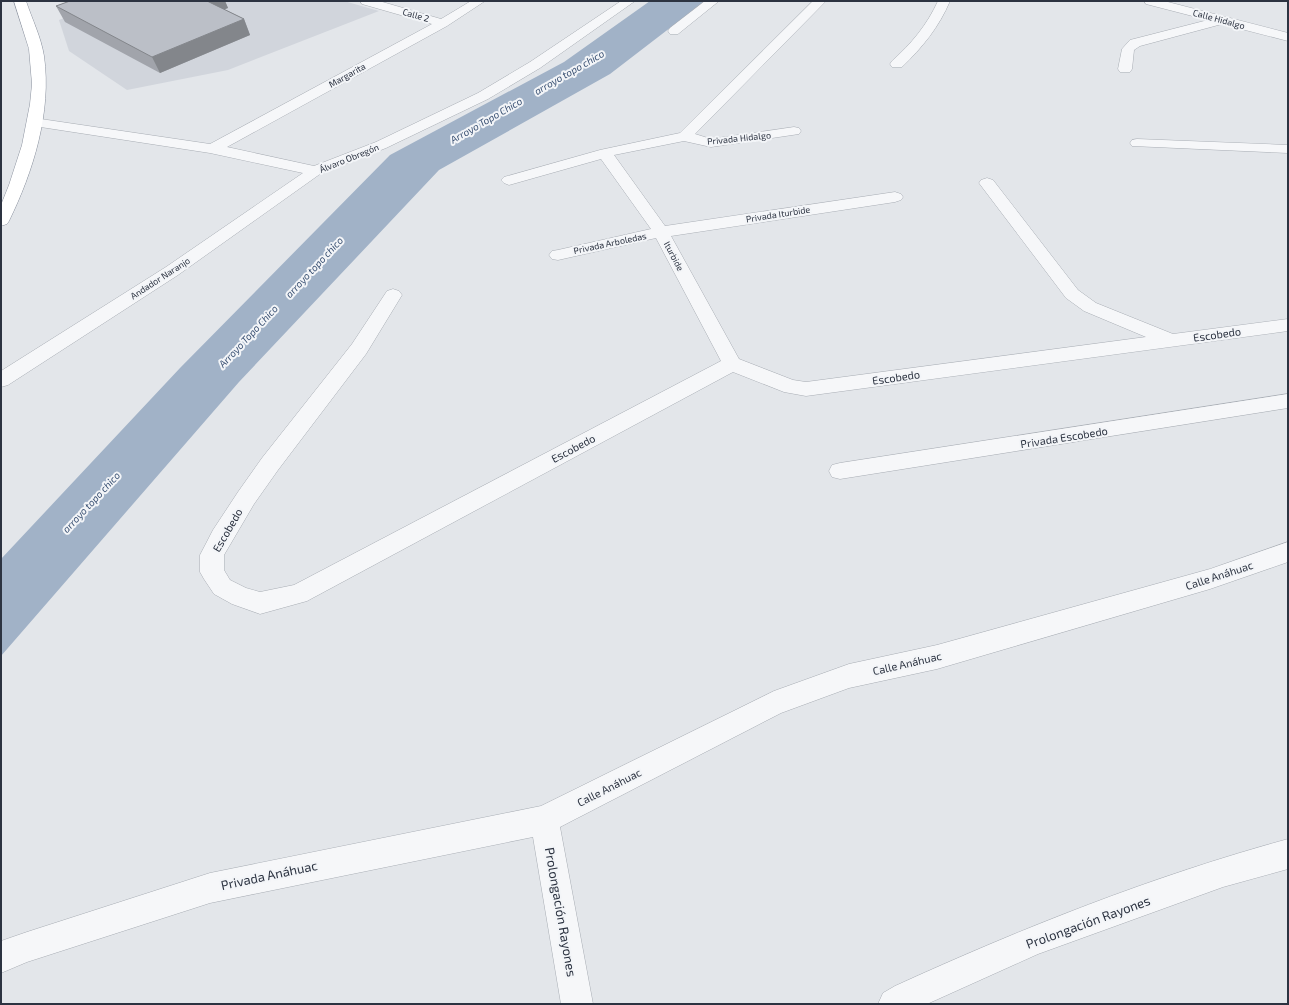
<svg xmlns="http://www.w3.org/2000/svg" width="1289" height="1005" font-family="'Exo 2',sans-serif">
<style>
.built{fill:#d1d5dc}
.water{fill:#a1b2c7}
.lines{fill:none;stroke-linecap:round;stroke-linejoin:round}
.minor-casing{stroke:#a8adb4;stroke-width:1}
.highway-casing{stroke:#8c93a0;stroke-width:1}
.minor{fill:#f6f7f9;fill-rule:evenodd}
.highway{fill:#fff;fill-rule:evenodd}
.wall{fill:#a1a4ab}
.shaded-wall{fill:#83868b}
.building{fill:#bbbfc7;stroke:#83868b}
.labels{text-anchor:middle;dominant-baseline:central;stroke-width:4;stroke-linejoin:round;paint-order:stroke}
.far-street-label{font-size:9px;fill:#2c3341;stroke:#f3f5f8}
.far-water-label{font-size:10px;font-style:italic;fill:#395072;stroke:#f3f5f8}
.street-label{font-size:11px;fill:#2c3341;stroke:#f3f5f8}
.near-street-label{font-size:13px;fill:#2c3341;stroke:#f3f5f8}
</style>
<rect width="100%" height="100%" fill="#e3e6ea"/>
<path class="built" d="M108 1H344L379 11 228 70 127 90 69 51 59 20Z"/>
<path class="water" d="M650 1H705L610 74 439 170 239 382 1 656V559L180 368 390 155 564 62Z"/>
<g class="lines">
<defs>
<g id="minor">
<path d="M360 1H379L441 19 471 1H485L447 26 227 147 314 166 376 142 478 93 530 62 621 1H635L540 68 488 99 386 148 320 174 178 275 8 385 1 387V371L166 267 303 173 210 153 34 126 29 125 27 122 29 119 34 118 210 144 432 24 362 4Z"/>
<path d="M705 1H719L678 34H670L668 31 670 28Z"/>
<path d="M813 1H826L695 134 711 139 794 127 799 128 801 131 799 134 711 147 684 141 614 155 665 226 895 192 901 194 903 197 901 200 895 202 671 236 739 359 793 380 806 382 1146 337 1084 311 1066 298 979 183 981 180 987 178 993 180 1078 290 1096 303 1173 334 1288 319V331L806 396 784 392 733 372 307 601 260 614 232 604 214 594 204 579 200 572V555L213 530 238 492 262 458 352 344 387 291 393 289 399 291 402 295 366 354 278 470 254 504 224 555V570L230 580 246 588 260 592 294 585 721 361 656 238 558 260 552 259 549 255 552 251 558 250 651 229 601 159 509 185 504 183 501 180 504 177 600 150 680 133Z"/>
<path d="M938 1H950C939 27 922 48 902 67H892L890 64 892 61C912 43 927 25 938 1Z"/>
<path d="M1144 1H1164L1288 33V41L1222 24 1140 46 1134 50 1132 69 1130 72H1120L1118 69 1122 49 1130 40 1208 20 1146 4Z"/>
<path d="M1137 139 1288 145V153L1132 146 1130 143 1132 140Z"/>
<path d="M1288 394V408L840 479 832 477 829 471 832 465 840 463Z"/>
<path d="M1288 542V562L1210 589 937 669 849 688 781 713 560 827 593 1004H561L533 837 210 903 27 962 1 973V941L27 932 210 873 541 806 774 691 849 664 937 645 1210 569Z"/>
<path d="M1288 839V869L1223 887 1038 954 927 1004H878L883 993 895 986C1022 928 1153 876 1288 839Z"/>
</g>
<path id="highway" d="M14 1H26C32 19 41 37 44 56 52 112 33 172 9 221L7 224 1 226V205L9 185 22 145 30 104 32 84 29 49Z"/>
</defs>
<use href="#minor" class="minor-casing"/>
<use href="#highway" class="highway-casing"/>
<use href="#minor" class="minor"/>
<use href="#highway" class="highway"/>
</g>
<path class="wall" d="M70 1H225L228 8 224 9 244 19 250 35 160 73 65 22 56 6Z"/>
<g class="shaded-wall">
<path d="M204 1H225L228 8 210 15Z"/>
<path d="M244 19 250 35 160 73 152 57Z"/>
</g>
<path class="building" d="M70 1H207L244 19 152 57 56 6Z"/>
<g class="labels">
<g class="far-street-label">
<text transform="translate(416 15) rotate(16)">Calle 2</text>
<text transform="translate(1219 19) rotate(15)">Calle Hidalgo</text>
<text transform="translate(347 75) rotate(-29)">Margarita</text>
<text transform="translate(739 138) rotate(-6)">Privada Hidalgo</text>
<text transform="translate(349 158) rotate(-22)">Álvaro Obregón</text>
<text transform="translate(778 214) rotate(-9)">Privada Iturbide</text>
<text transform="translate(610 243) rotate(-12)">Privada Arboledas</text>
<text transform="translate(674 256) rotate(62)">Iturbide</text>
<text transform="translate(160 278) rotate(-33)">Andador Naranjo</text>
</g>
<g class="far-water-label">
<text transform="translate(569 72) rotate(-30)">arroyo topo chico</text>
<text transform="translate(486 120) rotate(-30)">Arroyo Topo Chico</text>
<text transform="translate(314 267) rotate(-47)">arroyo topo chico</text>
<text transform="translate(248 336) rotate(-47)">Arroyo Topo Chico</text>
<text transform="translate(91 502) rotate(-47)">arroyo topo chico</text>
</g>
<g class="street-label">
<text transform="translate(1217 334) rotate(-8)">Escobedo</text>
<text transform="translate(896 377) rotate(-8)">Escobedo</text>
<text transform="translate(1064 437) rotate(-9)">Privada Escobedo</text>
<text transform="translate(573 448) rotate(-28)">Escobedo</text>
<text transform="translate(227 530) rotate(-60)">Escobedo</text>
<text transform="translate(1219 575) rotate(-18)">Calle Anáhuac</text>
<text transform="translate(907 663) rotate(-13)">Calle Anáhuac</text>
<text transform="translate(609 787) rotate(-27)">Calle Anáhuac</text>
</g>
<g class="near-street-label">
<text transform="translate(269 875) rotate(-12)">Privada Anáhuac</text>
<text transform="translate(561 912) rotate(80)">Prolongación Rayones</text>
<text transform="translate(1088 922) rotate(-20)">Prolongación Rayones</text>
</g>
</g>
<rect width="1289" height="1005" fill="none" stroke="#2c3341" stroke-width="4"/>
</svg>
